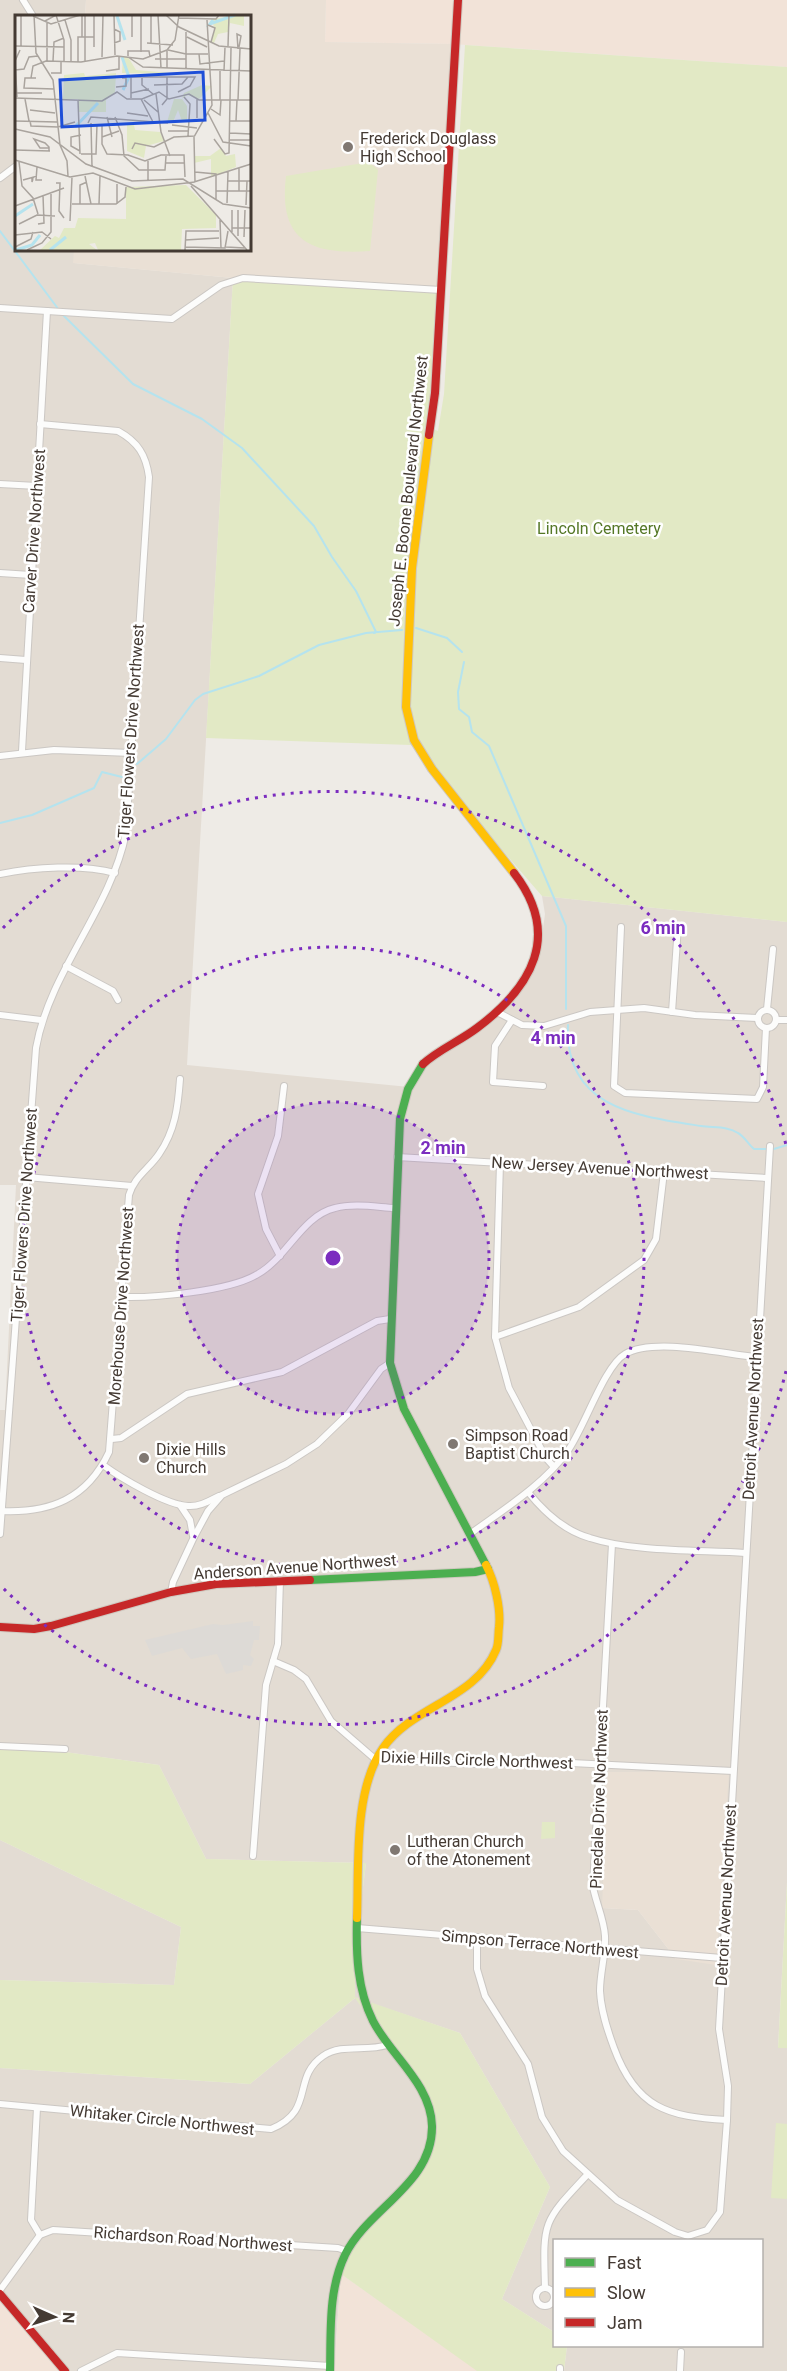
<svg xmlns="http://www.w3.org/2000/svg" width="787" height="2371" font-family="Roboto,sans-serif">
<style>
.residential{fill:#e3dcd3;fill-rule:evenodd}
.commercial{fill:#f2e3d8}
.education{fill:#eae0d5}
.green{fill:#e2e9c5}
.parking{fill:#dddad6}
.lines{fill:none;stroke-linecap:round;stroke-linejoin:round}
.stream{stroke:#b5e3ee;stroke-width:2}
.street-casing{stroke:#cbc7c3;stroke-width:8}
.fast-casing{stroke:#cfc8bf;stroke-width:10}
.slow-casing{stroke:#cfc8bf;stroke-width:10}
.jam-casing{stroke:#cfc8bf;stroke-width:10}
.street{stroke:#fcfcfb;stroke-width:6}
.fast{stroke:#4caf50;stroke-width:8}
.slow{stroke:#ffc107;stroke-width:8}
.jam{stroke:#c62828;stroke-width:8}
.ring{fill:none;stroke:#7b2cbf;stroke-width:3;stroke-dasharray:3 6}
.poi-dot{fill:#807872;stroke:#fff;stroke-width:2}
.labels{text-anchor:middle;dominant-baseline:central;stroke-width:5;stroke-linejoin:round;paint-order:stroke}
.poi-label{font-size:16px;fill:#443a33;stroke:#fff;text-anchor:start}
.street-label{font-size:16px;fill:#443a33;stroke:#fff}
.park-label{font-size:16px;fill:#547726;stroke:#fff}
.inset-river{fill:none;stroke:#b5e3ee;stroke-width:3}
.inset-road{fill:none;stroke:#aaa49e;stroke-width:1.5}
.view{fill:#1d4ed8;fill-opacity:0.15;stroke:#1d4ed8;stroke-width:3}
.inset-edge{fill:none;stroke:#443a33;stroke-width:3}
.centre{fill:#7b2cbf;stroke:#fff;stroke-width:3}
.ring-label{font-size:18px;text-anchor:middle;font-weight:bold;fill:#7b2cbf;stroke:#fff;stroke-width:5;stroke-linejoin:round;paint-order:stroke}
</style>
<rect width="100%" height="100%" fill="#eeebe6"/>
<g class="residential">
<path d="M0 0H86L85 16H16V249H74V263L233 278 187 1065 409 1087 421 1062 496 1015 527 980 539 958 545 914 542 896 787 922V1882L778 2047 787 2048V2371H564L567 2346H762V2240H554V2332L502 2299 550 2187 460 2033 356 1998 419 2090 434 2126 423 2168 341 2274 334 2371H59L0 2293V2068L250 2084 355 1998V1951L366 1863 206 1859 159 1765 0 1743V1410H5L16 1185H0ZM729 1772 676 1959 638 1910 602 1908Z"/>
<path d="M0 1840 181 1927 174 1985 0 1980Z"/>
</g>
<g class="commercial">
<path d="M326 0H787V67L453 44 325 42Z"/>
<path d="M341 2274 477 2370V2371H334Z"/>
<path d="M0 2293 43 2352 59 2371H0Z"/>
</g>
<g class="education">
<path d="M86 0H326L325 42 453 44 437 292 233 278 73 263 74 249H249V16H85Z"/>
<path d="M607 1772H729L716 1965 676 1959 638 1910 602 1908Z"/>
</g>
<g class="green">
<path d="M465 45 787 67V922L542 896 411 745 206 738 233 278 437 292 431 393 426 426 438 431 444 394Z"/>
<path d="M369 162 378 170 370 251C312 255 278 242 286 176Z"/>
<path d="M0 1743 159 1765 206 1859 366 1863 355 1951V1997L460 2033 550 2187 502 2299 554 2332V2346H567L564 2371H477L341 2274 361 2224 423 2168 434 2126 419 2090 355 1998 250 2084 0 2068V1980L174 1985 181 1927 0 1840Z"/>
<path d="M542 1822H555V1838L541 1839Z"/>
<path d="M787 1882V2048H778Z"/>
<path d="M776 2123 787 2124V2199L771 2198Z"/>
</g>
<path class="parking" d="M253 1621V1626H260L259 1640H254L250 1655 254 1659 251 1666 243 1665V1670L226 1674 217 1654 191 1659 182 1648 152 1656 145 1640 213 1624 223 1625Z"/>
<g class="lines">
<g class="stream">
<path d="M0 231 59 310"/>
<path d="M63 315 133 384 202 419 242 448 314 526 332 557 356 591 376 632 374 633"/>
<path d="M416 628 447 638 462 652"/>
<path d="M464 662 458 692 459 709 469 717 472 732 489 746 566 926V1009"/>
<path d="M137 764 166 739 195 700 203 694 259 676 319 645 366 633 402 630"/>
<path d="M0 823 32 815 94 788 102 772 122 777"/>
<path d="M568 1025C564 1108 637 1116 701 1126 713 1128 728 1126 738 1133 744 1136 748 1144 754 1149H774L787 1145"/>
</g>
<defs>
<g id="street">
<path d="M23 0 33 16"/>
<path d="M0 178 16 166"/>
<path d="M0 308 172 319 221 285 243 278 441 290"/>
<path d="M0 484 37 486"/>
<path d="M0 573 31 575"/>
<path d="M0 658 26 660"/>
<path d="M22 751 47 311"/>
<path d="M0 756 54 750 131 753"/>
<path d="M0 874C33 867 83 864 115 873"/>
<path d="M621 927 614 1086 625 1093 757 1099 763 1087 766 1028"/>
<path d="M66 966 113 991 118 1000"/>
<path d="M767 1009 773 949"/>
<circle cx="767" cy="1019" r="9"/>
<path d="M672 1012 678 926"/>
<path d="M499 1013 522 1025 544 1026 590 1012 644 1008 695 1015 757 1018"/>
<path d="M0 1015 41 1020"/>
<path d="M512 1020 495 1046 493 1082 543 1086"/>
<path d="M776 1020H787"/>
<path d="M397 1157 767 1178"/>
<path d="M500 1163 495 1337 509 1388 546 1458 554 1467"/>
<path d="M26 1177 132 1186"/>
<path d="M280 1256 266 1229 258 1194 278 1136 284 1086"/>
<path d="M122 1297C155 1298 228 1291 256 1275 287 1259 301 1216 335 1208 354 1203 376 1207 395 1208"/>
<path d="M495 1337 579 1307 644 1260 656 1239 664 1172"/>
<path d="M112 1439 121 1438 187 1394 282 1372 377 1321 390 1319"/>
<path d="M103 1465C121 1478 166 1505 188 1506 199 1507 209 1501 219 1496"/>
<path d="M528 1492C544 1512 565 1531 590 1538 633 1552 698 1550 745 1553"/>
<path d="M180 1505 190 1520 193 1536"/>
<path d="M2 1511C50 1513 87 1499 109 1452L129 1195C134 1177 149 1169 159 1154 175 1131 178 1107 180 1079"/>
<path d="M0 1534 36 1048C50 970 110 911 126 833L149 477C146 455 138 442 118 431L40 424"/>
<path d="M470 1534C504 1509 542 1486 567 1452 584 1429 604 1366 625 1354 655 1337 723 1354 756 1357"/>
<path d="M612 1544 593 1887C596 1903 604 1919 605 1936 606 1954 600 1972 600 1991 601 2011 607 2029 614 2048 636 2108 668 2117 727 2120"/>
<path d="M171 1592 173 1582 194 1537 208 1511 222 1495 286 1464 317 1444 348 1414 381 1369 390 1363"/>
<path d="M273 1661 294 1670 306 1679 331 1721 375 1759 476 1764 551 1762 733 1771"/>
<path d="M0 1746 65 1749"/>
<path d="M253 1856 266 1685 278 1644 280 1580"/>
<path d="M357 1928 722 1958"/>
<path d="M477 1937V1969L485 1996 528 2064 542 2117 563 2151 617 2200 675 2232 688 2236 707 2230 720 2212 727 2120 728 2086 719 2029 770 1146"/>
<path d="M0 2104 271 2129C316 2111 291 2078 323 2056 342 2043 366 2052 387 2045"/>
<path d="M37 2108 31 2220 40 2235"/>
<path d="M545 2288C543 2221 542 2223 587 2175"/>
<circle cx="545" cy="2297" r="9"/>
<path d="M0 2290 40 2235 53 2230 338 2248 347 2251"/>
<path d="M81 2371 117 2353 330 2366"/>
<path d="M560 2371V2368"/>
<path d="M680 2371 681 2352"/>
</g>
<g id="fast">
<path d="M423 1064 408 1089 400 1119 390 1363 404 1409 486 1565"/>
<path d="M310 1580 475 1572 488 1569"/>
<path d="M330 2371C331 2333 328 2290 345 2255 368 2208 433 2184 432 2126 431 2084 391 2056 373 2021 357 1989 356 1953 357 1918"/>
</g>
<g id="slow">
<path d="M429 435 412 568 406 707 414 740 432 769 514 873"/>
<path d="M357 1918C359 1868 353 1791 383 1748 412 1706 476 1699 496 1650 499 1644 498 1634 499 1627 501 1609 495 1582 486 1565"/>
</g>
<g id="jam">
<path d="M429 435 435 393 458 0"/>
<path d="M423 1064C438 1050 460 1041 477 1028 532 987 562 935 514 873"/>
<path d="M0 1627 34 1629 51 1626 171 1592 216 1584 310 1580"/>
<path d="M0 2294 65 2371"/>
</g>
</defs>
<use href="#street" class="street-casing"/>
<use href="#fast" class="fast-casing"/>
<use href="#slow" class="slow-casing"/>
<use href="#jam" class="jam-casing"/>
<use href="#street" class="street"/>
<use href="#fast" class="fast"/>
<use href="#slow" class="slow"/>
<use href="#jam" class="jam"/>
</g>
<circle cx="333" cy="1258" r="156" fill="#7b2cbf" fill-opacity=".12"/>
<g class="ring">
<circle cx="333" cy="1258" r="156"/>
<circle cx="333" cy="1258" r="311"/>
<path d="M786 1371A467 467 0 0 1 3 1588M3 928A467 467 0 0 1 786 1145"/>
</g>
<g class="poi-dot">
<circle cx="348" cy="147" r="6"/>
<circle cx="453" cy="1444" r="6"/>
<circle cx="144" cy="1458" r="6"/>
<circle cx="395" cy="1850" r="6"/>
</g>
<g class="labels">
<g class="poi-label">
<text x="360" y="138">Frederick Douglass<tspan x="360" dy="18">High School</tspan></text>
<text x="465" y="1435">Simpson Road<tspan x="465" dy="18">Baptist Church</tspan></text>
<text x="156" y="1449">Dixie Hills<tspan x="156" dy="18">Church</tspan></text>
<text x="407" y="1841">Lutheran Church<tspan x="407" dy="18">of the Atonement</tspan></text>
</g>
<g class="street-label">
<text transform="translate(408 491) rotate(-84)">Joseph E. Boone Boulevard Northwest</text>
<text transform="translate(34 531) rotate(-86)">Carver Drive Northwest</text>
<text transform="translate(131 731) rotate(-86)">Tiger Flowers Drive Northwest</text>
<text transform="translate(600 1168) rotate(3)">New Jersey Avenue Northwest</text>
<text transform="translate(24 1215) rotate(-86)">Tiger Flowers Drive Northwest</text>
<text transform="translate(121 1306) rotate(-86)">Morehouse Drive Northwest</text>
<text transform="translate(753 1409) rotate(-87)">Detroit Avenue Northwest</text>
<text transform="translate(295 1567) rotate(-4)">Anderson Avenue Northwest</text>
<text transform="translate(477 1760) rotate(2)">Dixie Hills Circle Northwest</text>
<text transform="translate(599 1799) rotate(-88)">Pinedale Drive Northwest</text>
<text transform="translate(726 1895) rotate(-87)">Detroit Avenue Northwest</text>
<text transform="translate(540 1944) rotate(5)">Simpson Terrace Northwest</text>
<text transform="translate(162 2120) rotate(6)">Whitaker Circle Northwest</text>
<text transform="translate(193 2239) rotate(4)">Richardson Road Northwest</text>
</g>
<g class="park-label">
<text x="599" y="528">Lincoln Cemetery</text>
</g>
</g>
<g transform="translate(15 15)">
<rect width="236" height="236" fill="#eeebe6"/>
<path d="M229 0V11L215 8 213 17 203 19 199 28 196 27 200 14 196 4ZM108 41 113 42 121 55 168 59 107 58ZM69 58 70 61 101 58 100 77 91 85V97H63V84H48L49 60ZM187 70 197 71 184 84 172 80 167 84 172 91V106H167L163 95 158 107H152L159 84H167L169 78ZM112 110H119L120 115 145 117 149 126 131 131 129 143 112 136ZM206 133 211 141 220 139 221 152 196 162V144L179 148 180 141H195ZM171 170 201 200V213L167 214 166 235H83L80 228 74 229 82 235H25L40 221 44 223 49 213H60L63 203 111 204V172Z" fill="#e2e9c5"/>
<path class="inset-river" d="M102 1 110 25M198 5 195 9 220 0M107 42 114 62 108 75M60 112 83 88M0 201 18 189M1 235 17 230 25 220M35 235 51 222"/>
<path class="inset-road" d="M6 0V31M19 0 21 38 38 65 45 130 52 146 53 161M67 0V22M99 0 100 40M117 0V22M143 0 146 53M151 0 164 12 204 31 236 34M18 1 36 9 65 0M163 3 201 4 204 0M50 5 56 25V46M30 6 41 0 49 25V46M193 10 200 13 196 27M172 22 192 32M99 28 105 26V17L99 14M132 28 158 30M136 28V0M0 31 49 32M213 31 214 0M79 32V0M223 34 222 19 226 21 224 32M152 35V53M153 35 171 39M126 37V0M171 39H193M184 39 185 49 209 46M113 41V36H134L135 42M87 42 88 0M113 42 128 52 236 56M140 44H171M32 46V8M38 46 39 27 49 23M63 47V22H79M70 47V0M171 53V17M0 55 9 54 14 42 23 41M91 56 104 54V41M209 56 210 32M36 58H46V46M114 62H180L175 71 163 77M16 63 18 51 31 46 66 47 102 41 128 44 152 35 160 25 164 0M21 63H10L9 73 39 74M127 63V70L138 79M139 70 167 69 173 62M101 72 111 71V63H107M0 78H27M116 78 134 74M141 79 146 117 155 141M2 82 0 46 5 35M169 82 175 89 173 121M0 83 87 86 102 77 112 84H127L144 77 154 84 174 79 184 85H236M116 83V62M10 84 14 106M126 84 138 107M63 85 65 139M129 85 143 97M205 85V56M223 85 225 34M147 90 152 84V62M196 94 205 100 206 85M15 95 40 98M112 98 133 101M193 98 208 127 236 131M92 102 97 122M100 102 107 120 109 141 124 155H150L151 141M182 103V84M0 106 42 107M15 106 16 111 43 112 60 107M215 106H236M221 106 222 85M73 108 76 102 153 108M76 108 77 152M87 109V129L92 139 113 140 130 146 146 140H169L170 162M157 110 182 113M0 114 35 122 71 149 117 166 168 164 208 189 236 193M153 116H173M215 118 236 119M87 122 104 116M199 124 210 139 214 138 216 33M214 125H236M117 134 120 128 139 132 159 122 180 121M0 135 35 136M34 136V132L30 128 19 124 25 133H34M65 136 56 131V122L66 120M66 139H81L82 109M0 145 55 162 78 158 120 174 180 167M4 147 7 171 18 183 23 199M151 148H170M22 152 21 165H27M180 157 201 159V184M70 161 76 189M8 165 19 162 17 164V167L18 164M133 165V146M212 166H236M179 167 236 149M180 167 179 122 197 90 192 5M41 168H45L44 196 49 203M176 171 232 235M201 176H236M224 176V153M212 188 213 157M57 189H101L110 182 111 172M65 189V170L72 167M84 189 85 161M102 189V169M231 190 232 166M0 191 49 173M205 205 206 233M55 206 57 162M4 209 22 200 40 201M23 209 29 208 28 180M217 213H236M217 217V195M0 220 27 217 36 224M223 221V195M229 222 230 195M170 225 204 223M0 232 16 224 18 217M170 232 210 233 213 216M211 232 230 233M12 235 27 228 36 217V179M170 235 171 216H204"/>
<path class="view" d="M188 57 190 105 47 112 45 65Z"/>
<rect width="236" height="236" class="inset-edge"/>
</g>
<circle cx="333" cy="1258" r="9" class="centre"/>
<g class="ring-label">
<text x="663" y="934">6 min</text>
<text x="553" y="1044">4 min</text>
<text x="443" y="1154">2 min</text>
</g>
<rect x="553" y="2239" width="210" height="108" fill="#ffffff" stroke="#b4b0ad" stroke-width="1.5"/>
<rect x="565" y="2258" width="30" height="9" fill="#4caf50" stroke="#b4b0ad" stroke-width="1.5"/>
<text x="607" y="2269" font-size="18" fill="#443a33">Fast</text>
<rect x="565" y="2288" width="30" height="9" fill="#ffc107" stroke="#b4b0ad" stroke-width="1.5"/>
<text x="607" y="2299" font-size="18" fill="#443a33">Slow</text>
<rect x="565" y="2318" width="30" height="9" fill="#c62828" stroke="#b4b0ad" stroke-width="1.5"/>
<text x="607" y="2329" font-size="18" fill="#443a33">Jam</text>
<g transform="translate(54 2317) rotate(93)" stroke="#ffffff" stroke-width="4.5" paint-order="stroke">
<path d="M0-4.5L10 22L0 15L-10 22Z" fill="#443a33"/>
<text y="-9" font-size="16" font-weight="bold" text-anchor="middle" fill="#443a33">N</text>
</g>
</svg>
